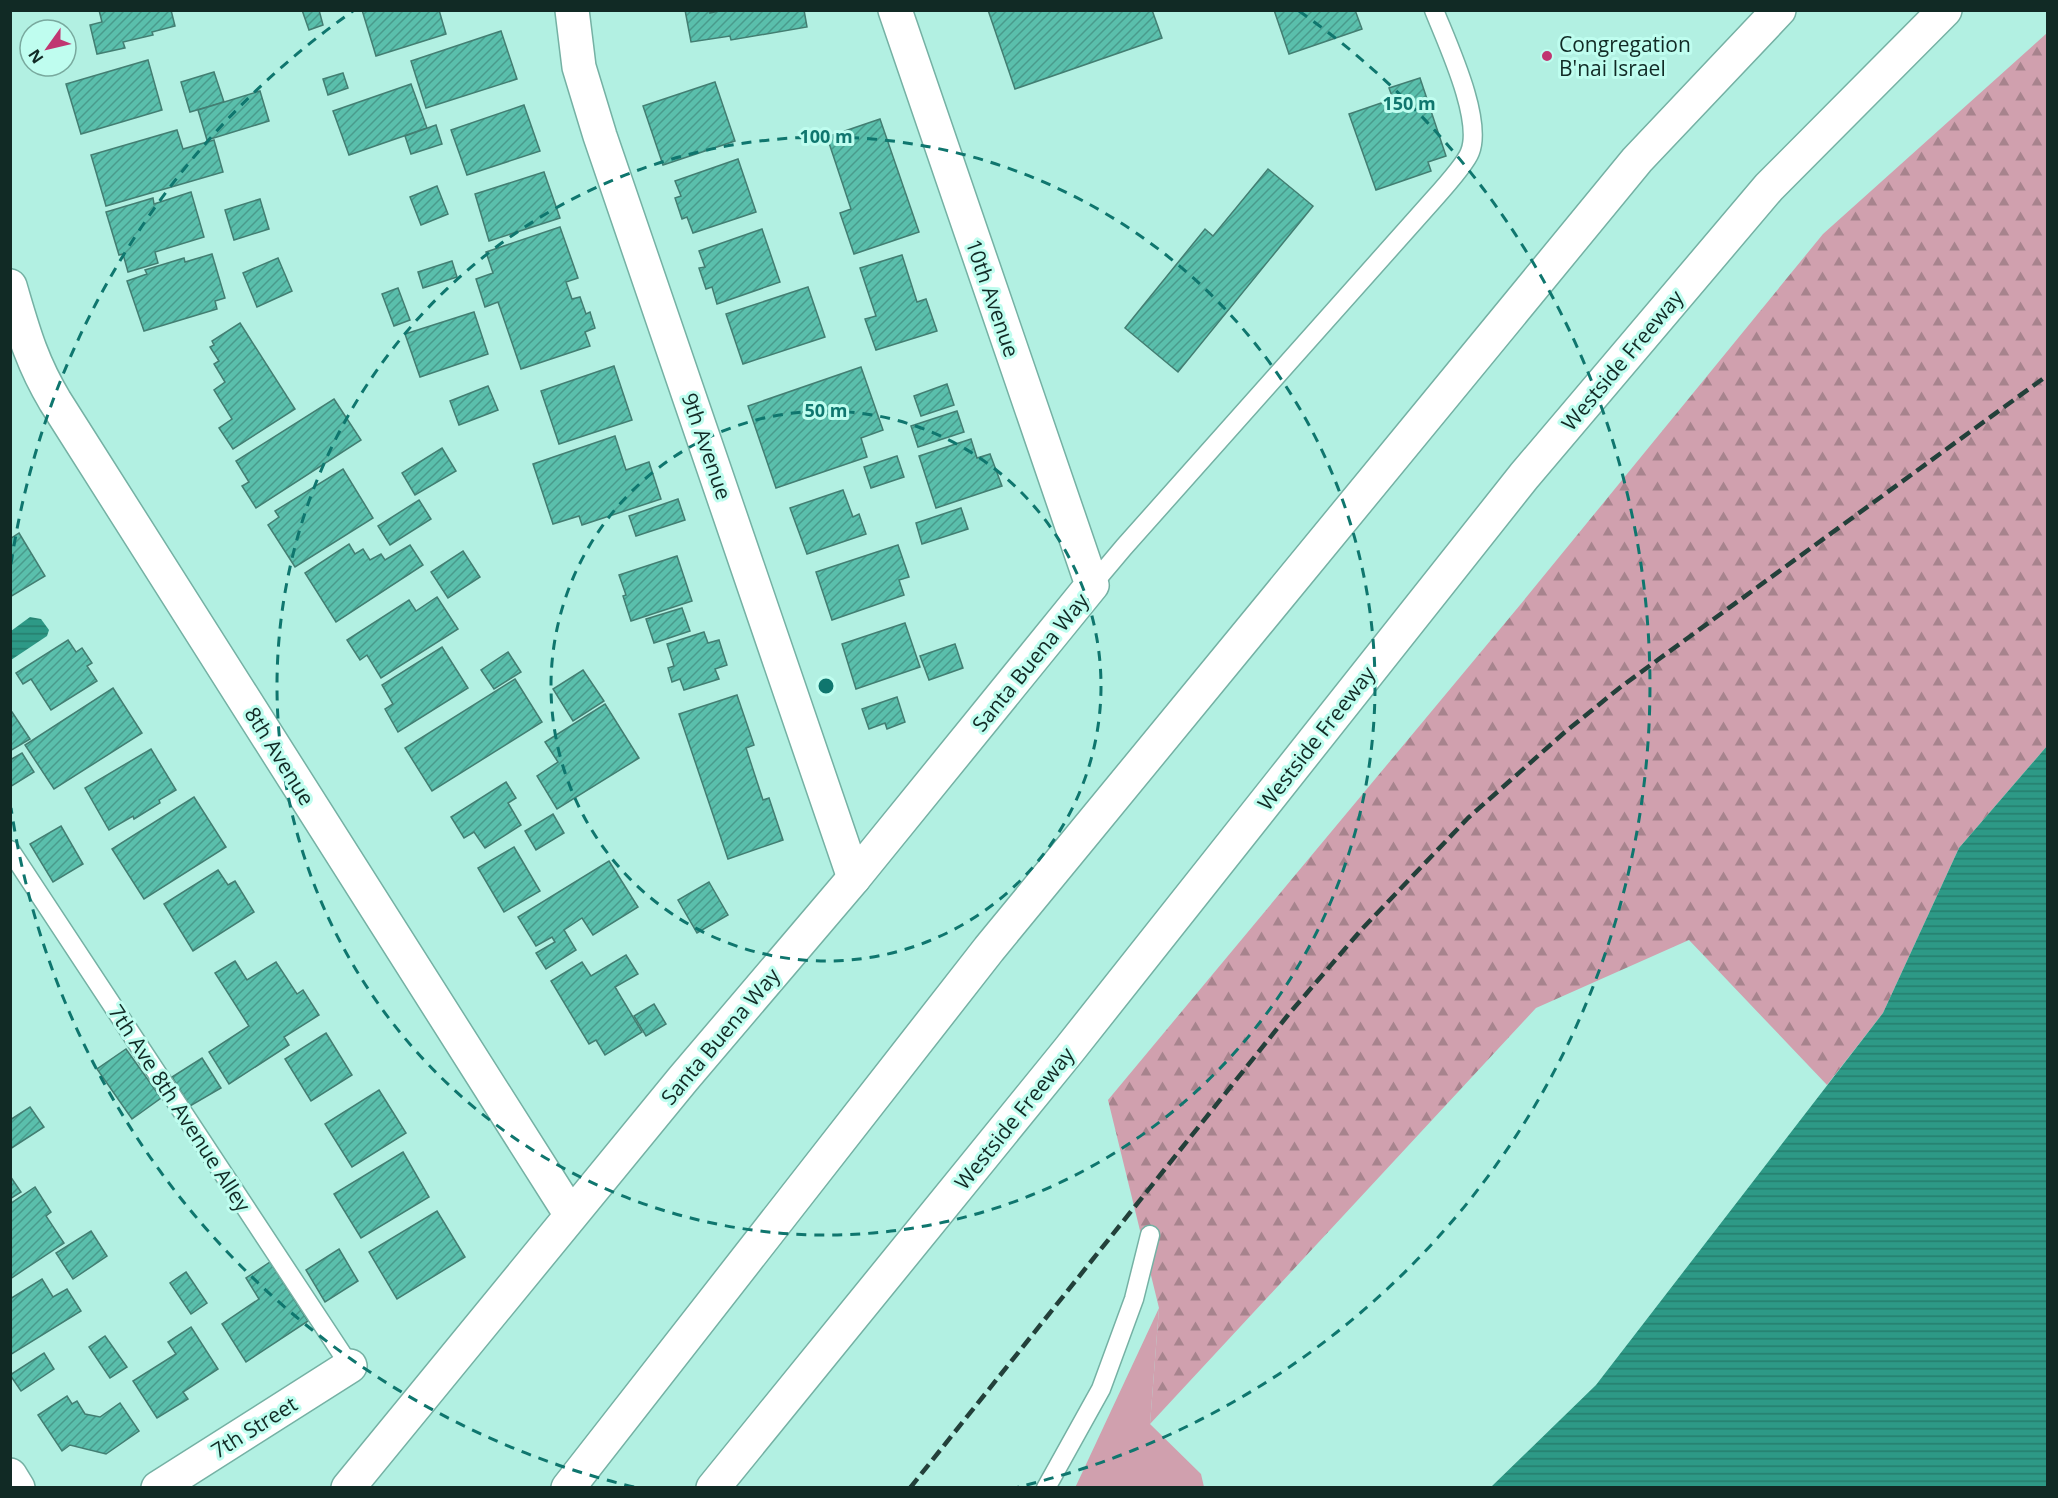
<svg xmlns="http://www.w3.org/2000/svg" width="2058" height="1498" font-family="'Open Sans',sans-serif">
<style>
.grass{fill:#d0a0ae}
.forest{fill:url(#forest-firs)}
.water{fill:url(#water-rules)}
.building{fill:url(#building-hatch);stroke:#437e72;stroke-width:1.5}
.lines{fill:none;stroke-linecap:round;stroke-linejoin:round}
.lane-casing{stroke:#75b1a4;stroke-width:21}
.street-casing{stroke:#75b1a4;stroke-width:36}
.highway-casing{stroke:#75b1a4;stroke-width:36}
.lane{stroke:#fff;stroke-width:18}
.street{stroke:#fff;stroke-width:33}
.highway{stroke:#fff;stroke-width:33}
.rail{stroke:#23403a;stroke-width:4.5;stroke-dasharray:12 6;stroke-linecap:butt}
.ring{fill:none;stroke:#0f766e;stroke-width:3;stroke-dasharray:10 8}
.poi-dot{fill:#c03671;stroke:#bffdef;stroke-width:2}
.labels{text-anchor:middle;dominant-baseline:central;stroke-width:6;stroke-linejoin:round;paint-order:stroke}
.poi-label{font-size:21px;fill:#112a25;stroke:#bffdef;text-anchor:start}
.street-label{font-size:21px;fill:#112a25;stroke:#bffdef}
.centre{fill:#0f766e;stroke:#bffdef;stroke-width:3}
.ring-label{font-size:18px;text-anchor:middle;font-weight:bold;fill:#0f766e;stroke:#bffdef;stroke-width:6;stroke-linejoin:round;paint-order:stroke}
</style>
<defs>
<pattern id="forest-firs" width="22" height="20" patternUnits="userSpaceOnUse" patternTransform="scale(1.5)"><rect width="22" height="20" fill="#d0a0ae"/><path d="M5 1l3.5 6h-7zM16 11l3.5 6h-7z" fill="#a7838d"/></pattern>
<pattern id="water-rules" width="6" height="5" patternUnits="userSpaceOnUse" patternTransform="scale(1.5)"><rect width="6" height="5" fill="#2d9986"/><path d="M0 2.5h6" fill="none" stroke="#257d6d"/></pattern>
<pattern id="building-hatch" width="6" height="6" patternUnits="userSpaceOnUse" patternTransform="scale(1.5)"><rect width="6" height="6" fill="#5abfac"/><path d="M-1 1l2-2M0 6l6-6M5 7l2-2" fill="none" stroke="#499b8c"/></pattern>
</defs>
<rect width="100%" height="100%" fill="#b2f0e2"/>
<path class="grass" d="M1159 1308 1150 1424 1201 1474 1204 1487 1075 1488Z"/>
<path class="forest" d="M2047 33V746L1959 848 1883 1013 1827 1085 1689 940 1536 1008 1150 1424 1159 1308 1108 1100 1520 605 1823 234Z"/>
<g class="water">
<path d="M30 617 41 619 49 630 47 636 11 660V631Z"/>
<path d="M2047 746V1487H1491L1596 1385 1883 1013 1959 848Z"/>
</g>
<g class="building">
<path d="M99 10H171L175 26 152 32 153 35 123 42 125 48 97 54 90 25 102 22Z"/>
<path d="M302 10H319L323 25 309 30Z"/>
<path d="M362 10H439L446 34 376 56Z"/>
<path d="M685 10H710V13L723 10H804L807 27 731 40 730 36 691 42Z"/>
<path d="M988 10H1152L1162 38 1015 89Z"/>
<path d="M1274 10H1355L1362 29 1289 54Z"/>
<path d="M501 31 517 79 426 108 411 61Z"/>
<path d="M148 60 162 110 81 134 66 84Z"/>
<path d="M214 72 224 102 190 112 181 82Z"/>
<path d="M343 73 348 88 328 95 323 79Z"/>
<path d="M1420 78 1446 156 1428 162 1431 171 1376 190 1349 114 1393 99 1389 88Z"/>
<path d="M715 82 735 141 663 165 643 106Z"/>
<path d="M411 84 427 128 349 155 333 111Z"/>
<path d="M260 91 269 121 207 140 198 110Z"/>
<path d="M524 105 540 151 467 175 451 130Z"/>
<path d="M880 119 919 232 854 254 840 213 851 209 827 137Z"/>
<path d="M436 125 442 144 411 154 405 136Z"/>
<path d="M177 130 183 149 214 140 223 172 106 206 91 155Z"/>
<path d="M738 159 756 212 693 233 687 217 682 219 675 198 681 196 675 181Z"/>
<path d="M1268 169 1313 206 1178 372 1125 328 1205 229 1213 236Z"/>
<path d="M544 172 560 218 489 241 475 194Z"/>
<path d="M437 186 448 214 421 225 410 197Z"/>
<path d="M191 192 204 237 155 252 158 263 128 272 123 254 119 255 106 212 153 198 154 204Z"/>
<path d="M260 199 269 229 234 240 225 210Z"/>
<path d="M560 227 578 278 566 282 572 299 580 297 586 314 590 312 595 328 585 332 590 346 521 369 498 302 485 307 476 279 493 273 486 252Z"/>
<path d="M762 229 780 282 717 304 712 287 706 289 699 268 705 267 699 251Z"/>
<path d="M212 254 225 298 215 301 217 309 144 331 127 281 147 274 145 270 184 258 185 262Z"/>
<path d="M902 255 917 302 926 299 937 331 876 350 865 319 876 316 860 268Z"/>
<path d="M278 258 292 291 257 307 243 273Z"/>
<path d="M452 261 457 277 423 288 418 272Z"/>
<path d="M808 287 825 337 743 364 726 314Z"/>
<path d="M398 288 410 320 394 326 382 294Z"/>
<path d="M474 312 488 354 420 377 405 334Z"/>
<path d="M240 323 295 409 233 449 219 428 232 419 214 390 225 382 214 364 219 361 210 347 214 345 212 341Z"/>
<path d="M614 366 632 420 559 444 541 391Z"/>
<path d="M861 367 883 430 861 438 867 457 776 488 748 406Z"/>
<path d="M947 384 954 405 921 416 914 396Z"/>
<path d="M488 386 498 410 459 425 450 401Z"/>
<path d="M334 399 361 440 256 508 242 486 249 482 236 461Z"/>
<path d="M957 411 964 432 918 447 911 426Z"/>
<path d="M615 436 626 470 649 462 661 499 582 525 579 516 553 524 533 464Z"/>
<path d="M971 439 977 458 990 454 1002 486 936 508 919 456Z"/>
<path d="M442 448 456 471 415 495 402 473Z"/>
<path d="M897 456 904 477 871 488 864 467Z"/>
<path d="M343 469 373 518 295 567 268 525 279 517 275 511Z"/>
<path d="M843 490 853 517 859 514 866 534 807 554 790 508Z"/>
<path d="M678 499 685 520 636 536 629 516Z"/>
<path d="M419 500 431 519 390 545 378 526Z"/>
<path d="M961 508 968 529 922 544 916 523Z"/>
<path d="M19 533 45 576 10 597V539Z"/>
<path d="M349 544 355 554 363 549 370 560 381 554 385 560 410 545 423 565 336 622 305 573Z"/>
<path d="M898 545 909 577 899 580 904 595 832 620 816 572Z"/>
<path d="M463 551 480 577 448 598 431 572Z"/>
<path d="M677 556 692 601 631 621 623 596 626 595 619 575Z"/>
<path d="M437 597 458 629 381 678 367 655 360 660 347 640 409 600 416 611Z"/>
<path d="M682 608 690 631 654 643 646 619Z"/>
<path d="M905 623 920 667 856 689 842 644Z"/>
<path d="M704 632 708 643 719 640 727 665 715 669 719 679 684 690 680 679 672 682 668 668 674 666 667 644Z"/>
<path d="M68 640 76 652 82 648 92 663 87 666 97 681 51 710 31 679 23 684 16 673Z"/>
<path d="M955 644 963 668 929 680 920 656Z"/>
<path d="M442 647 468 688 398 732 385 709 393 704 382 685Z"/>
<path d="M508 652 521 672 494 689 481 670Z"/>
<path d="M583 670 604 701 573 721 553 689Z"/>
<path d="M515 679 542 722 432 791 405 748Z"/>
<path d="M113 688 142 733 54 789 25 745Z"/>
<path d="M737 695 754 745 746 748 763 800 769 798 783 840 728 859 679 714Z"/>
<path d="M897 697 905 722 887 729 885 723 869 729 862 709Z"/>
<path d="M605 704 639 758 557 809 537 776 558 762 545 742Z"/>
<path d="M12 712 30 739 10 751V713Z"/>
<path d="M151 749 176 790 159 800 160 803 134 819 133 816 109 830 85 788Z"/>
<path d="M22 753 34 772 10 787V760Z"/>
<path d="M506 782 516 798 508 803 521 825 485 848 474 832 464 838 451 817Z"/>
<path d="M194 797 226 847 144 899 112 849Z"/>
<path d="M553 814 564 833 536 850 525 831Z"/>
<path d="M61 826 83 864 53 882 30 844Z"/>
<path d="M514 847 540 891 504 912 478 868Z"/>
<path d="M609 861 638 907 593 935 582 918 564 930 576 950 546 969 536 953 555 942 552 937 536 946 518 917Z"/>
<path d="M218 870 228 885 235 881 254 912 193 951 164 904Z"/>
<path d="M709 882 728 915 697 933 678 900Z"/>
<path d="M626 955 638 974 615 987 642 1032 605 1055 596 1040 589 1044 551 981 582 962 591 976Z"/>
<path d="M235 961 247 980 276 962 297 994 303 990 319 1015 284 1037 289 1045 229 1084 209 1052 249 1026 215 973Z"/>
<path d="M654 1004 666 1024 646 1036 634 1016Z"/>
<path d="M326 1033 352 1075 311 1101 285 1059Z"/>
<path d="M126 1049 161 1098 132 1119 97 1069Z"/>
<path d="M202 1058 221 1088 190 1106 172 1077Z"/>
<path d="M379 1090 406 1133 352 1167 325 1124Z"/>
<path d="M30 1107 44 1127 10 1149V1120Z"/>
<path d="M403 1152 429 1197 361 1238 334 1194Z"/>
<path d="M10 1176 21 1192 10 1199Z"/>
<path d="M35 1187 51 1212 46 1216 64 1243 10 1279V1204Z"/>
<path d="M437 1211 465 1257 397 1299 369 1252Z"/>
<path d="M91 1231 107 1256 73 1279 56 1253Z"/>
<path d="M339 1249 358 1281 325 1302 306 1270Z"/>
<path d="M270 1262 308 1321 246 1362 222 1324 259 1299 246 1278Z"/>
<path d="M186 1272 207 1303 191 1314 170 1283Z"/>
<path d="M42 1279 53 1297 67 1289 81 1311 10 1355V1299Z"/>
<path d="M191 1327 218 1369 183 1392 188 1399 157 1418 133 1381 176 1354 168 1342Z"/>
<path d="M105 1336 127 1367 110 1378 89 1347Z"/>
<path d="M44 1353 54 1369 21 1391 10 1375Z"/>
<path d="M67 1396 72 1404 77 1401 85 1414 100 1417 120 1403 139 1431 106 1454 70 1445 62 1451 38 1415Z"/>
</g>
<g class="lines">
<defs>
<g id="lane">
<path d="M1092 585 1124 547 1433 200C1442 190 1466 163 1470 152 1483 119 1447 43 1434 10"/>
<path d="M10 850 350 1366"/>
<path d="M1046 1488 1101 1389 1134 1299 1150 1235"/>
</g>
<g id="street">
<path d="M572 10 579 67 600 136 854 878"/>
<path d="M10 286C23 330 31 361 55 401L571 1215"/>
<path d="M10 1475 18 1488"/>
<path d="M158 1488 350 1366"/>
<path d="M348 1488 683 1079 854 878 1092 585 895 10"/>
</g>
<g id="highway">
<path d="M568 1488 989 949 1099 815 1637 160 1779 10"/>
<path d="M713 1488 1069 1050 1524 476 1769 187 1945 10"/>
</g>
</defs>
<use href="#lane" class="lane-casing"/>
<use href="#street" class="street-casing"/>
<use href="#highway" class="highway-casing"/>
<use href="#lane" class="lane"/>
<use href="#street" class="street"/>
<use href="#highway" class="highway"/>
<path class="rail" d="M910 1488 1288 1015 1362 929 1468 818 1565 732 1622 686 2048 375"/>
</g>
<g class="ring">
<circle cx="826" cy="686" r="275"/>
<circle cx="826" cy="686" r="549"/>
<path d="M634 1487A824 824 0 0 1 11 808M11 564A824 824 0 0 1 353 11M1299 11A824 824 0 0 1 1018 1487"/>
</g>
<circle class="poi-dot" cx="1547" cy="56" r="6"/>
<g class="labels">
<g class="poi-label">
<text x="1559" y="44">Congregation<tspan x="1559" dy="24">B'nai Israel</tspan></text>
</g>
<g class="street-label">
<text transform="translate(993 298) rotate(71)">10th Avenue</text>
<text transform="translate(1622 360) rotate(-50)">Westside Freeway</text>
<text transform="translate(707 446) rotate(71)">9th Avenue</text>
<text transform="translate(1030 662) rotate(-51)">Santa Buena Way</text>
<text transform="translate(1316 738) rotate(-52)">Westside Freeway</text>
<text transform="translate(280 756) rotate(58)">8th Avenue</text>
<text transform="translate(720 1036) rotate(-50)">Santa Buena Way</text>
<text transform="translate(180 1108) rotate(57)">7th Ave 8th Avenue Alley</text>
<text transform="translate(1014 1118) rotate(-51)">Westside Freeway</text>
<text transform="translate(254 1427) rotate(-32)">7th Street</text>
</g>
</g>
<circle cx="826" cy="686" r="9" class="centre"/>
<g class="ring-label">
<text x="1409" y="110">150 m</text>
<text x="826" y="143">100 m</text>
<text x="826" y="417">50 m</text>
</g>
<rect width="2058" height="1498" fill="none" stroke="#112a25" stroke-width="24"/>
<g transform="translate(48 48) rotate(236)"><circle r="28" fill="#bffdef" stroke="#79a99e" stroke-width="1.5"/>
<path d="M0-4.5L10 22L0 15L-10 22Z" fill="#c03671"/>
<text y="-9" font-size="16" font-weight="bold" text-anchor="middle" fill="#112a25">N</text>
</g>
</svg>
